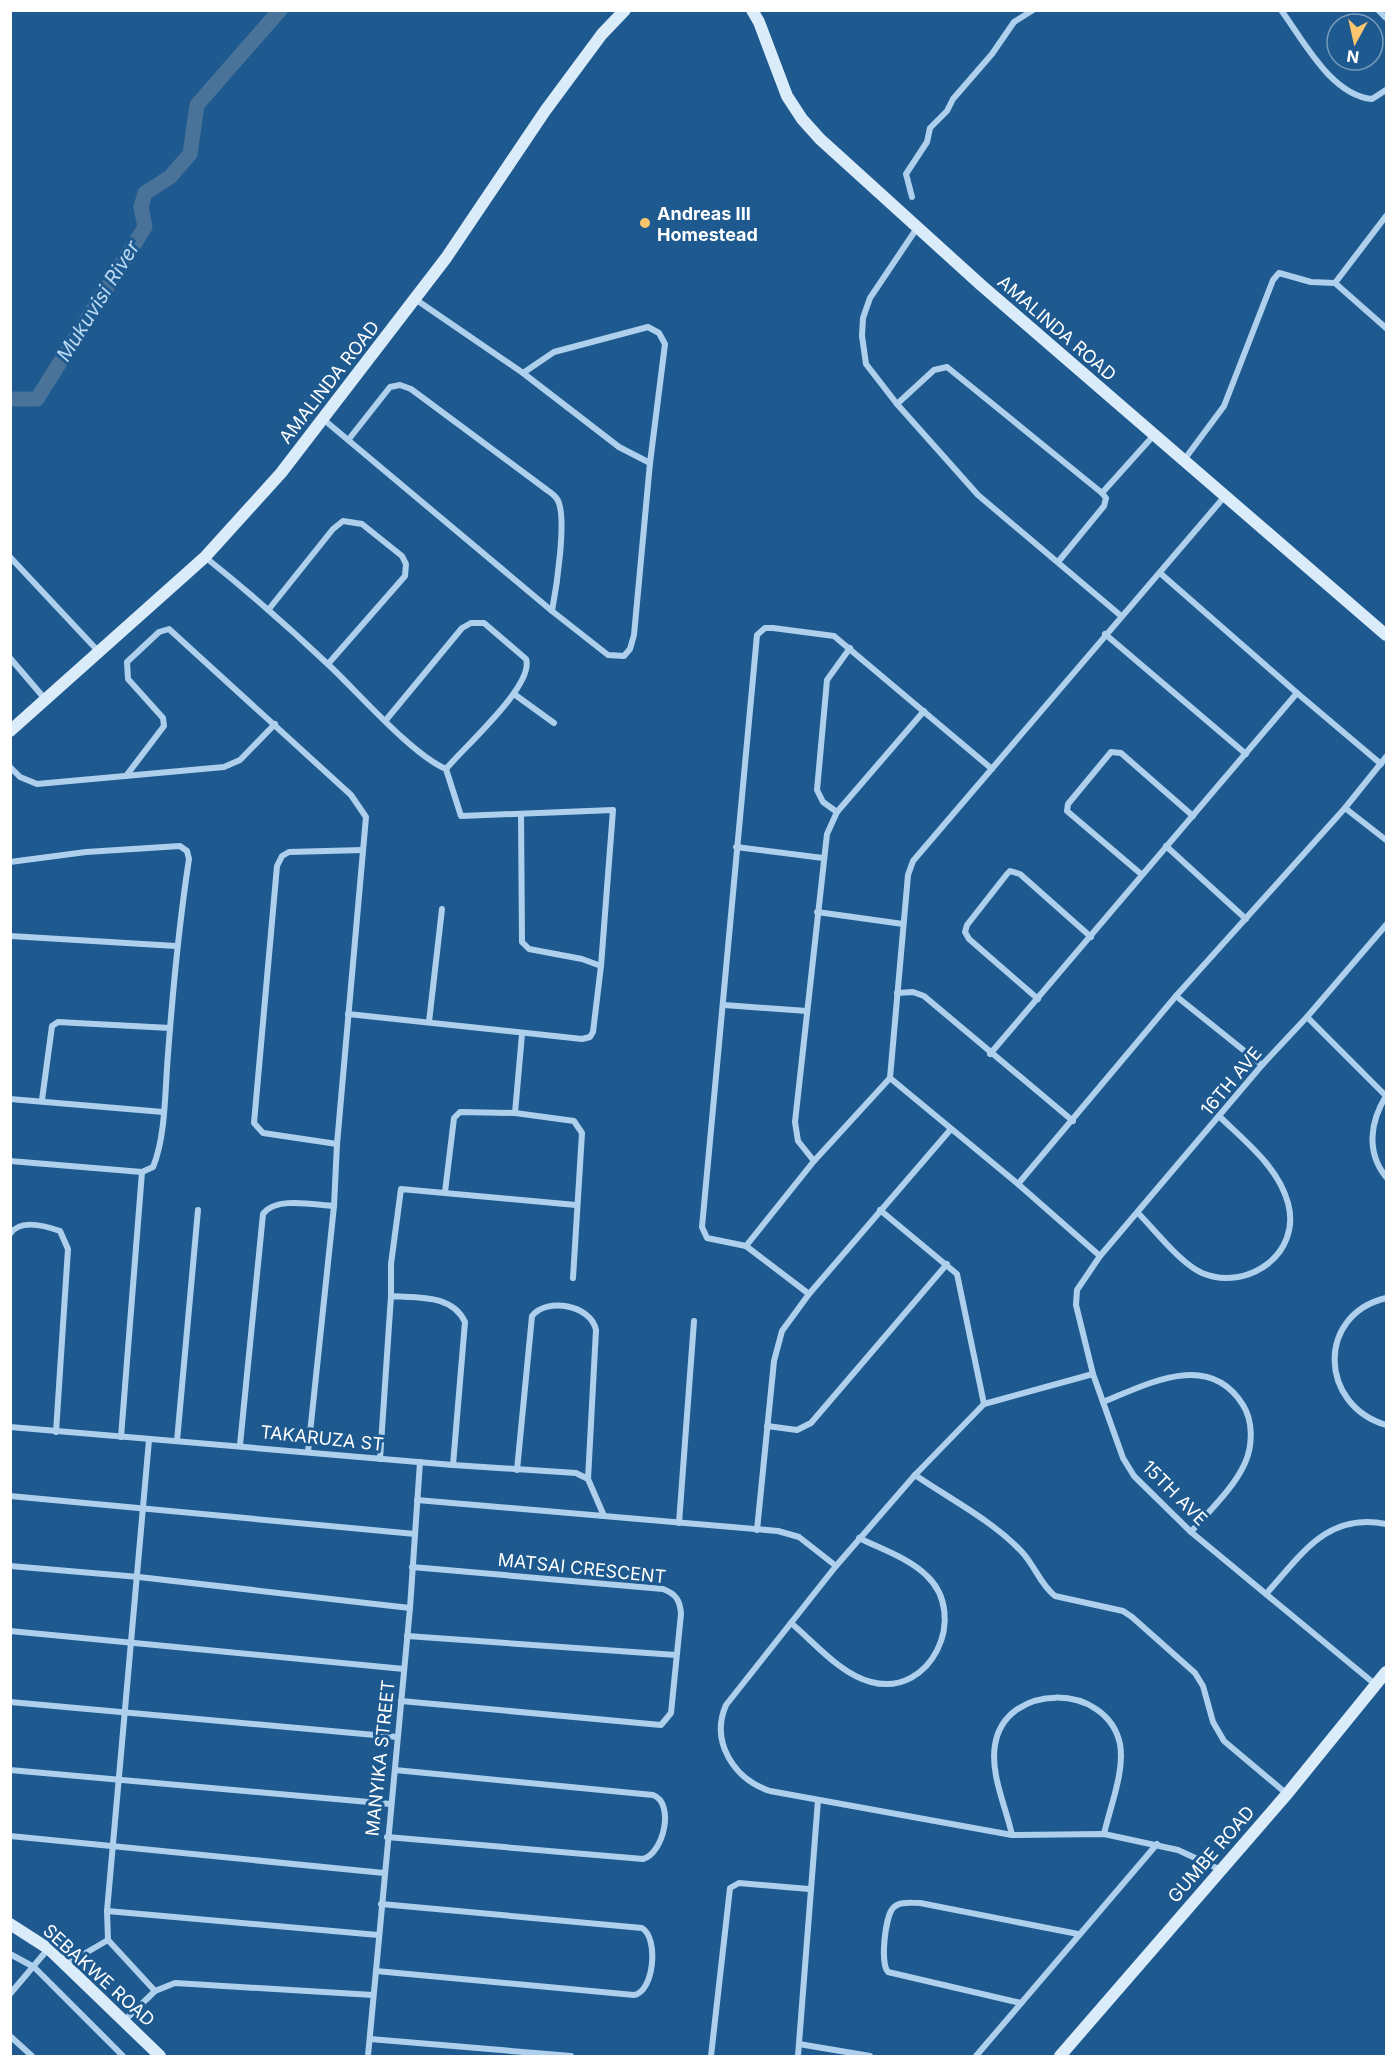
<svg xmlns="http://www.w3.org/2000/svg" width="1397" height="2067" font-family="Inter,sans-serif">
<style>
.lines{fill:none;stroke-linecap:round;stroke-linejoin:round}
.river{stroke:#4a7399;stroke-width:15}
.street{stroke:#aed0ed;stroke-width:6}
.secondary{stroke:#daebfa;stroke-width:12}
.poi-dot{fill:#fbc56d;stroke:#1e5a8f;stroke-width:2}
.labels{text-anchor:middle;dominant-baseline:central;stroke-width:6;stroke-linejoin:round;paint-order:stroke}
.poi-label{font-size:18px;font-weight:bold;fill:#fff;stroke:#1e5a8f;text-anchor:start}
.street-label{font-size:18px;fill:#fff;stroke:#1e5a8f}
.water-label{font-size:20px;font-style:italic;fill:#badaf4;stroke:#1e5a8f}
</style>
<rect width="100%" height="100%" fill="#1e5a8f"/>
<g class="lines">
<path class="river" d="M10 399H37L145 227 141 207 145 193 170 177 190 154 197 105 280 10"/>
<g class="street">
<path d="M1281 10C1304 41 1331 95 1372 99L1386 90"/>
<path d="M1378 10 1386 18"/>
<path d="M912 197 906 174 927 142 930 128 947 111 953 99 992 54 1014 22 1033 10"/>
<path d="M917 228 870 298 863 318 862 336 866 364 897 404 978 495 1120 615"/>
<path d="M1335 283 1386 328"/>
<path d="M415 299 523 373 619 447 650 463"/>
<path d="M897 404 934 370 947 367 1102 493 1106 498 1104 506 1058 562"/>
<path d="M323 419 552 611 608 655 624 656 630 649 634 635 650 463 665 344 659 333 648 327 554 352 523 373"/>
<path d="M349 439 390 387 400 385 411 389 547 490C550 492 555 496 557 499 568 515 556 590 552 611"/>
<path d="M1184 460 1224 406 1273 280 1279 273 1311 282 1335 283 1386 216"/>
<path d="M1102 493 1154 435"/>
<path d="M10 557 99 652"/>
<path d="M205 557C250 593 292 630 333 669 362 697 413 755 446 769 463 748 535 685 526 659L484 623H471L462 628 386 720"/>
<path d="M1160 573 1297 693"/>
<path d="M269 609 333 529 343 521 362 524 402 556 406 564 405 576 328 664"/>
<path d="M1105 634 1246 754"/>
<path d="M10 658 45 699"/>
<path d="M514 694 554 723"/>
<path d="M10 767 20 777 37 784 224 767 240 760 275 724"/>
<path d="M992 769 834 636 773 628H765L757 635 702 1227 707 1238 746 1246 814 1161 890 1078 908 875 913 861 1225 496"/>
<path d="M126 776 164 726 163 718 128 679 127 662 159 632 169 629 351 795 366 817 337 1144 334 1206 308 1452"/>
<path d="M1345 808 1386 840"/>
<path d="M837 812 823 802 817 790 827 680 850 648"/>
<path d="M521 814 522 942 529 949 582 959 601 966"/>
<path d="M1166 846 1246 919"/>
<path d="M736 847 823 858"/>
<path d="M10 862 86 852 180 846 187 851 189 859C179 924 173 988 168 1054 165 1088 166 1136 153 1167L142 1172 10 1161"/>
<path d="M1141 874 1067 811 1068 804 1111 752 1121 753 1193 816"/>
<path d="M817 912 903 924"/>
<path d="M10 936 176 946"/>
<path d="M897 993 913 992 924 996 1073 1121"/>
<path d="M1176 996 1262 1065"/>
<path d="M1038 999 969 939 965 932 967 925 1007 874 1010 871 1020 874 1091 937"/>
<path d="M724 1005 807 1011"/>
<path d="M348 1014 582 1039 590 1037 593 1032 601 966 613 810 461 816 446 769"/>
<path d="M1307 1017 1386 1096"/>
<path d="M429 1022 442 909"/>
<path d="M990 1054 1297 693 1381 764"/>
<path d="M890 1078 1018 1184 1100 1256"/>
<path d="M1386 1096C1370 1122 1366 1152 1386 1177"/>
<path d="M10 1099 163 1112"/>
<path d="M42 1100 52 1026 58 1022 170 1028"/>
<path d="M515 1113 522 1034"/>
<path d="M337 1144 263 1133 254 1123 277 866 282 856 289 852 363 850"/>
<path d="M814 1161 798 1141 795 1122 827 834 837 812 924 711"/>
<path d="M1018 1184 1176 996 1345 808 1386 757"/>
<path d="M445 1192 454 1118 460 1112 515 1113 574 1121 582 1133 573 1278"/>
<path d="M880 1210 957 1274 984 1404"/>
<path d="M1138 1213C1155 1230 1180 1263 1202 1273 1247 1292 1302 1254 1288 1203 1278 1167 1246 1142 1220 1117"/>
<path d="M10 1234C20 1218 46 1226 60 1231L68 1249 56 1432"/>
<path d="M746 1246 809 1294"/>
<path d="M391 1296V1264L401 1189 576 1205"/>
<path d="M1386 1298C1316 1315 1319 1405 1386 1425"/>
<path d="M1093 1374 984 1404 915 1475 836 1566 726 1705C710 1742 734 1779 770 1791L1012 1835 1104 1834 1178 1850 1221 1870"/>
<path d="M1103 1402C1148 1384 1209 1350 1243 1405 1253 1421 1253 1445 1245 1463 1234 1488 1209 1511 1191 1532"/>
<path d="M767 1426 797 1430 811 1423 947 1264"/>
<path d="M10 1427 453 1465 576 1473 588 1479 604 1516"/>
<path d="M121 1437 142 1172"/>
<path d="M149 1440 107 1911 108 1940 155 1991"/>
<path d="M177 1441 198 1210"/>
<path d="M240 1445 263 1214C276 1196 314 1205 334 1206"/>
<path d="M380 1459 391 1296C418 1298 452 1294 465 1322L453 1465"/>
<path d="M517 1470 532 1316C547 1297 591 1305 596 1330L588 1479"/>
<path d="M915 1475C950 1499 993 1521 1022 1552 1035 1566 1040 1584 1055 1596L1123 1611 1132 1617 1195 1673 1203 1686 1213 1722 1224 1741 1287 1794"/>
<path d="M10 1496 415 1534"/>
<path d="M417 1500 778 1531 799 1537 836 1566"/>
<path d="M679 1523 694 1321"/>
<path d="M757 1530 774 1361 782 1331 809 1294 951 1129"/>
<path d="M10 1566 139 1577 410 1608"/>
<path d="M1266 1594C1301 1555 1327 1512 1386 1524"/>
<path d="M791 1623C815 1643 840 1674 871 1682 931 1698 969 1616 927 1576 909 1558 881 1549 859 1538"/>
<path d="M10 1631 404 1669"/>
<path d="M407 1636 676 1655"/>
<path d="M1376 1685 1191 1532 1134 1476 1123 1458 1093 1374 1076 1305 1077 1290 1100 1256 1262 1065 1307 1017 1386 925"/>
<path d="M401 1701 661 1725 671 1713 681 1614C680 1600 676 1594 663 1589L412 1567"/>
<path d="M10 1702 397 1737"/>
<path d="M10 1770 391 1804"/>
<path d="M1012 1835C1006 1807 990 1774 995 1745 1005 1682 1107 1682 1120 1744 1125 1771 1110 1807 1104 1834"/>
<path d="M10 1836 384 1873"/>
<path d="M387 1837 643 1859C664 1853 675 1803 653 1795L395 1770"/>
<path d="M107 1911 378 1935"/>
<path d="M10 1954 34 1967 123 2056"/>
<path d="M65 1965 108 1940"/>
<path d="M376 1971 634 1995C654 1992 659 1938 642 1928L381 1904"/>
<path d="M10 1994 48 1949"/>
<path d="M1021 2003 888 1972C880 1964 885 1917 893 1908 899 1901 911 1903 920 1903L1078 1934"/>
<path d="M125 2020 155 1991 175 1983 373 1995"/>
<path d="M10 2036 32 2056"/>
<path d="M370 2039 571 2056"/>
<path d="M799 2044 870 2056"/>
<path d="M368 2056 410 1608 420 1462"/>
<path d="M711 2056 730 1888 739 1883 809 1889"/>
<path d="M798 2056 818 1800"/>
<path d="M976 2056 1157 1844"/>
</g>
<g class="secondary">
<path d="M752 10 759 22 787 96 802 119 820 139 981 285 1386 635"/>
<path d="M10 731 205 557 281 473 446 258 545 111 602 34 625 10"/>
<path d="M10 1924 49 1949 160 2056"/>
<path d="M1060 2056 1287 1794 1386 1672"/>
</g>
</g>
<circle class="poi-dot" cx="645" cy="223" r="6"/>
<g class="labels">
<g class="poi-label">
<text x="657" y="213">Andreas III<tspan x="657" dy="21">Homestead</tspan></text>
</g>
<g class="street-label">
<text transform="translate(1057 328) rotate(41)">AMALINDA ROAD</text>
<text transform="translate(329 382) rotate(-52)">AMALINDA ROAD</text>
<text transform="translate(1231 1081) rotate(-50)">16TH AVE</text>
<text transform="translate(322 1438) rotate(6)">TAKARUZA ST</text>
<text transform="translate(1175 1493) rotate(45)">15TH AVE</text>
<text transform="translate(582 1568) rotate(6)">MATSAI CRESCENT</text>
<text transform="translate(380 1758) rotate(-84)">MANYIKA STREET</text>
<text transform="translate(1211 1854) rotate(-49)">GUMBE ROAD</text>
<text transform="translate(99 1975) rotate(42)">SEBAKWE ROAD</text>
</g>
<g class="water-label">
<text transform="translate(98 301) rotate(-58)">Mukuvisi River</text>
</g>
</g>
<rect width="1397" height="2067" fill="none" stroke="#ffffff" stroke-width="24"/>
<g transform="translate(1355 42) rotate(188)"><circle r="28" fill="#1e5a8f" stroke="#789cbc" stroke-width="1.5"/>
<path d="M0-4.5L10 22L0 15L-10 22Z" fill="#fbc56d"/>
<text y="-9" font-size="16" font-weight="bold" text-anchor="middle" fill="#ffffff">N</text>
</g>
</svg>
